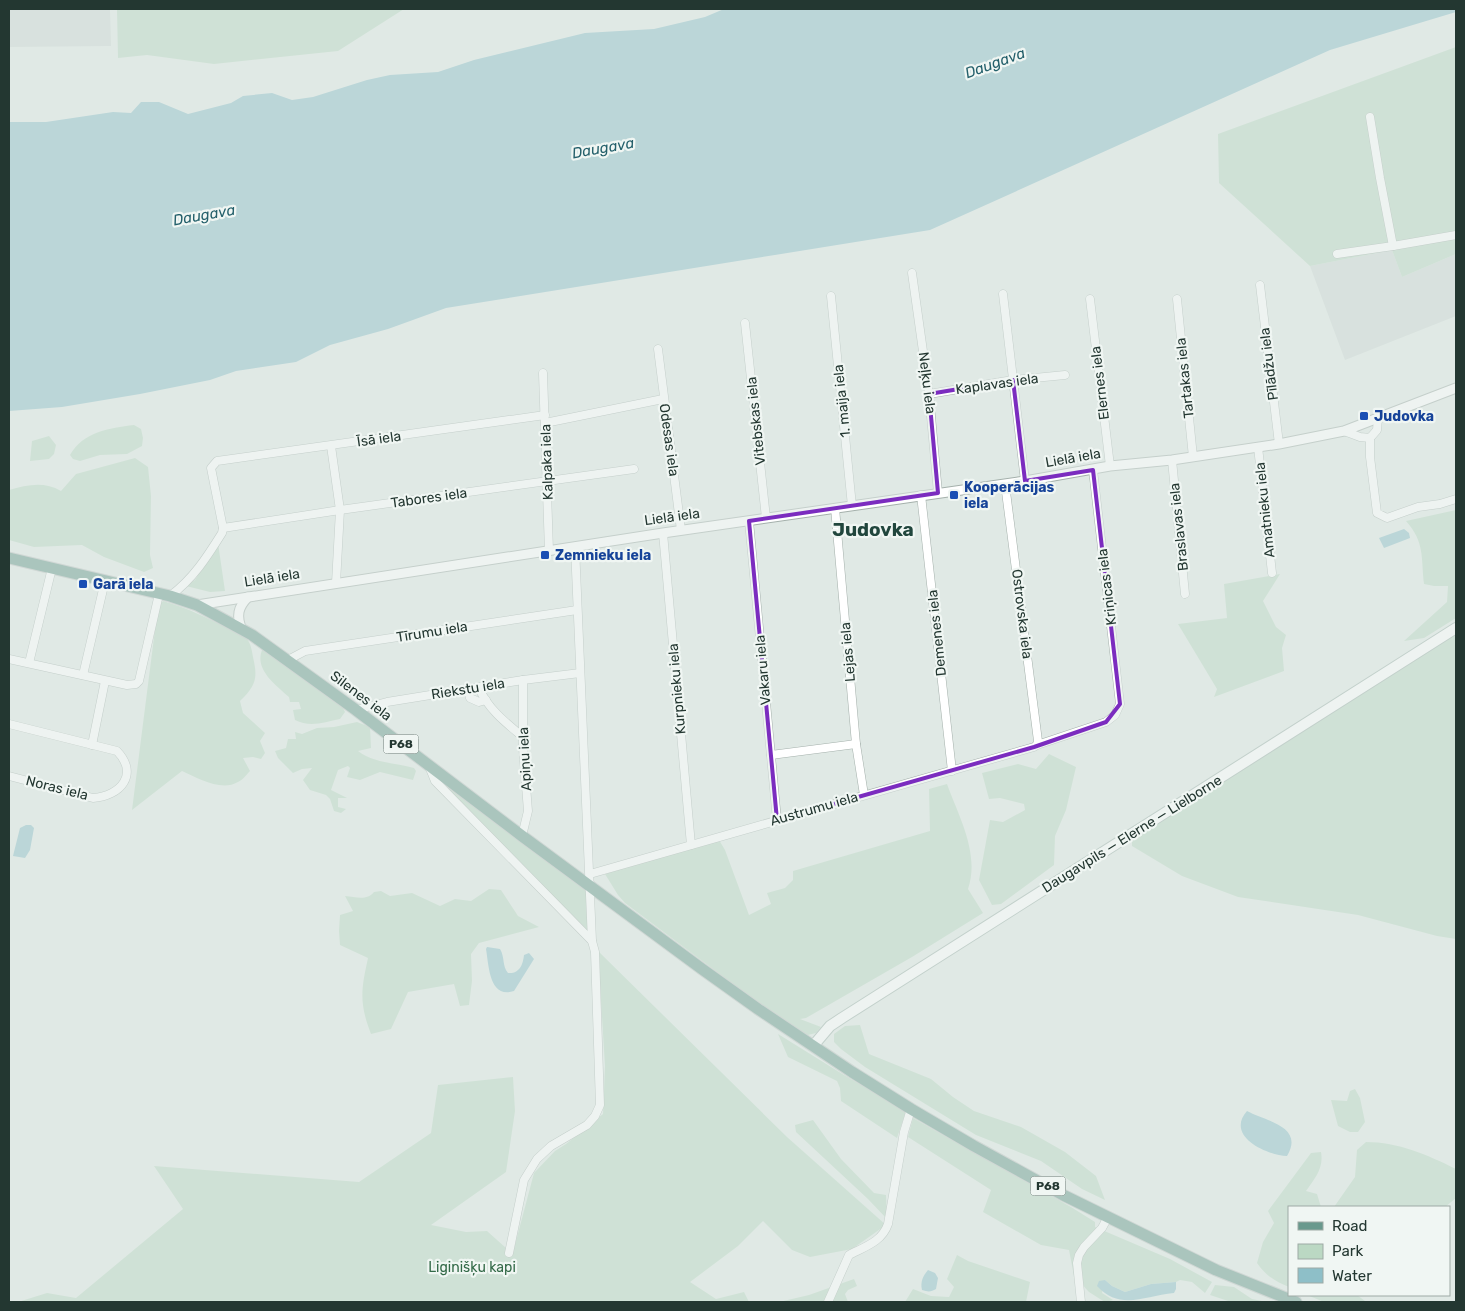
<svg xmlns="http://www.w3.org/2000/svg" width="1465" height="1311" font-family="Rubik,sans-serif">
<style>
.built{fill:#ced8d4}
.green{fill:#bbd8c3}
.water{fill:#8ebfc8}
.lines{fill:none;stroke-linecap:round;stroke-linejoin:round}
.minor-casing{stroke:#a4b0ab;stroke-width:9}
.tertiary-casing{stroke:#a4b0ab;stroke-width:11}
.secondary-casing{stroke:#a0b3ac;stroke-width:12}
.primary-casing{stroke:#bdc3c1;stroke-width:13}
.minor{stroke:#fff;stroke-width:8}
.tertiary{stroke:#fff;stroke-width:9}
.secondary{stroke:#fff;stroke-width:10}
.primary{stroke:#69998d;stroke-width:11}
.marked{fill:none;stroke:#7b2cbf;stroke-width:4;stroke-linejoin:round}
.transit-dot{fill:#1a4fb4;stroke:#f0f6f3;stroke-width:2}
.labels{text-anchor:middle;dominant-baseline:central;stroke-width:4.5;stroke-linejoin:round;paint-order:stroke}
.shield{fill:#f0f6f3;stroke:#60706b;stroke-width:1}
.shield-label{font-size:12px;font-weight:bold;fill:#233731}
.street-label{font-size:14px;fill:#233731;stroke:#f0f6f3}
.transit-label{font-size:14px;font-weight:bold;fill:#164399;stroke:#f0f6f3;text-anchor:start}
.park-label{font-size:14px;fill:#326947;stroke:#f0f6f3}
.water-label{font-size:15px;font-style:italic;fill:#24606b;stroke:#f0f6f3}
.district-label{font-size:19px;font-weight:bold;fill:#21463d;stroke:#f0f6f3}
</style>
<rect width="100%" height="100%" fill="#e0e9e5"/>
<g class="built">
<path d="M9 9H110L111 46 9 47Z"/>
<path d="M1392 250 1402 277 1456 254V316L1345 360 1310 266Z"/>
</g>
<g class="green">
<path d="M117 9H404L338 51 214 64 147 55 118 58Z"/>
<path d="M1456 47V254L1402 277 1392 250 1310 266 1219 183 1218 134Z"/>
<path d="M134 425 141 429 143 438 142 446 127 454 100 455 80 461 73 459 70 455C83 432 109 428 134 425Z"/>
<path d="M49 436 56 445 54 454 49 459 30 461 32 441Z"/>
<path d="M135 458 148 467 151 496 150 555 153 568 144 572 104 557 82 545 34 547 9 540V490C27 485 44 481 61 491L76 474Z"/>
<path d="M1456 510V618L1424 638 1404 641 1447 602 1448 586H1434L1424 584C1421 558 1425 542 1406 521Z"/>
<path d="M218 543 225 591 210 592 186 586 195 580Z"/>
<path d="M1280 574 1263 601 1276 627 1286 635 1282 648 1284 671 1214 697 1217 689 1178 624 1227 618 1224 584Z"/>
<path d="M163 601C187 608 209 618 230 630 235 633 243 635 247 639 251 644 252 651 253 657 258 678 256 686 240 701L243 713 265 733 260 741 265 753 261 759 253 757 243 758 250 771C246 775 243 780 238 782 221 792 198 778 182 771L132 810 158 606Z"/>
<path d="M1456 634V939L1437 936 1358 915 1238 897 1182 876 1132 846V842L1136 837Z"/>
<path d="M262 650 266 651 343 708 345 712 340 719C325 722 310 728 295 720L293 710 301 709 299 702H290L289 697C277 686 254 670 262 650Z"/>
<path d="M357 722 370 727 371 748 358 751C373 763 396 763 414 768L416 771 413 780 380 772 360 780 347 777 350 768 348 766 338 770 331 790 347 798H338V807L346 809 341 813 334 811 330 799 326 795 310 790 303 780 312 768 302 769 293 773 278 758 275 751 286 748 288 739H296L295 732 302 734 317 728 334 727Z"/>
<path d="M1049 754 1076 767 1066 810 1055 836 1054 865 1001 904 992 905 979 880 990 820 1003 822 1025 810 1024 804 1000 798 989 799 982 773 1018 764 1036 769Z"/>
<path d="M440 781 586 889 588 893 590 934 577 923Z"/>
<path d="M947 784C959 817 980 854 968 889L983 913 912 957 806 1018 800 1019 821 1027 816 1033 808 1035 785 1023 625 903 618 895 605 874 719 840 725 850 749 915 771 904 767 893 785 888 793 880V871L930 831 929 789Z"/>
<path d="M489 889 501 890 518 916 539 927 479 943 471 954 472 981 469 1005 460 1006 454 984 408 992 391 1029 371 1034C359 1003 361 990 368 958L340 945 339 931 340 915 353 911 345 896C356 897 367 901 374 892L381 891 390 896 412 893 440 906 455 899 471 901Z"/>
<path d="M598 951 787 1137 886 1225 852 1249 810 1257 792 1250 763 1221 738 1246 690 1282 716 1299 744 1292 749 1302H18L47 1293 76 1298 183 1209 154 1166 359 1182 431 1133 438 1085 513 1077 515 1111 506 1172 431 1225 466 1232 487 1231 506 1248 512 1256 534 1173 555 1151 566 1144 603 1114 605 1066Z"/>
<path d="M860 1025 869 1054 931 1079 953 1097 974 1111 1021 1127 1065 1152 1096 1176 1105 1200 1082 1189 1041 1161 976 1135 865 1067 841 1049 834 1042V1034L845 1026Z"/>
<path d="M778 1034 844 1075 906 1111 897 1138 841 1101 840 1088 837 1081 788 1057Z"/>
<path d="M1355 1089 1360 1098 1365 1122 1358 1132H1350L1338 1126 1331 1100 1347 1101 1350 1091Z"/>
<path d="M913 1118 1071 1207 1095 1222V1227L1170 1259 1212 1282 1205 1293 1192 1282 1180 1280 1176 1282 1151 1284 1125 1292 1112 1286 1105 1280 1102 1293 1113 1300 1105 1302 1100 1299 1089 1292 1074 1276 1069 1250 1041 1245 983 1212 991 1190 908 1137Z"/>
<path d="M813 1120 841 1159 874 1193 886 1195 887 1219 868 1199 796 1132 795 1125Z"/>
<path d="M1366 1142C1398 1142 1428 1155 1456 1169V1198L1445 1207H1334L1355 1177 1357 1150Z"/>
<path d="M1321 1152C1324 1168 1315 1178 1306 1191L1317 1194 1321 1207H1289V1287C1276 1282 1265 1275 1257 1263L1263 1242 1274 1223 1268 1211 1311 1153Z"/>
<path d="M957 1255 968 1261 1030 1282 1026 1302H905L913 1289 931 1296 949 1297 954 1287 947 1279Z"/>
<path d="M854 1279 857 1286 848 1290 845 1294 848 1302H779L809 1295Z"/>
<path d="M1215 1285 1234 1287 1252 1299 1267 1302H1231L1210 1295Z"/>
<path d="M1307 1295H1357L1365 1301 1372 1302H1324Z"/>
</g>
<g class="water">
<path d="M724 9H1456V12L1330 50 930 230 446 308 388 329 330 345 296 362 236 371 210 380 140 394 62 407 9 411V122H46L113 112 131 113 141 102H159L188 114 231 103 243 96 272 93 292 100 313 97 367 80 390 75 438 72 474 60 585 33 654 29 705 17Z"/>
<path d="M1404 529 1409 533 1410 538 1384 548 1379 538Z"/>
<path d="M26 825H31L34 828 30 850 25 858 13 856 20 828Z"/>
<path d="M487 947 500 949C505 957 502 966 508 973 520 974 523 964 524 955L529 953 534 959 514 991C489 999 489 966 486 949Z"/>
<path d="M1247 1111C1265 1121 1305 1126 1287 1156 1266 1155 1225 1136 1247 1111Z"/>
<path d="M928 1270 935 1273 938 1278 936 1289C931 1292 928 1292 922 1290 920 1282 923 1276 928 1270Z"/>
<path d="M1105 1280 1112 1286 1125 1292 1151 1284 1176 1282V1289L1174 1293C1144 1296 1120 1311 1097 1286L1099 1281Z"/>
</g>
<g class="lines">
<defs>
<g id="minor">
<path d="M1370 117 1380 178 1393 246 1456 235"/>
<path d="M1337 254 1393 246"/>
<path d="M912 273 929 394 938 493"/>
<path d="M1260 285 1279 444"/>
<path d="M1003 294 1025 481"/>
<path d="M831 296 852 506"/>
<path d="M1090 299 1110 466"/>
<path d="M1177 299 1193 457"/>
<path d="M745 323 766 518"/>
<path d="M658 349 681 530"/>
<path d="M543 373 549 551"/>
<path d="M929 394 1013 380 1065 375"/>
<path d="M545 423 663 399"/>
<path d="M1344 431 1360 437 1370 438 1377 430 1378 418"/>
<path d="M1370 438V457L1377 513 1387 518 1418 507 1440 504 1456 499"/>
<path d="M331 446 340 510 336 583"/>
<path d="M1258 447 1272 573"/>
<path d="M1172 460 1185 594"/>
<path d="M1005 484 1038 741 1037 745"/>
<path d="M921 495 952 771"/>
<path d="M835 508 856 744 864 795"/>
<path d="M749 521 777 820"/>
<path d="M223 528 340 510 634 469"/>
<path d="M663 533 691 845"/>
<path d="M170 596C193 579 207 557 222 533L223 528 211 468 217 461 545 415"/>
<path d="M9 659 127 685 136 684 139 681 159 594"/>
<path d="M288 660 305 651 577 610"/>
<path d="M29 663 52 568"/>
<path d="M83 675 105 581"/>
<path d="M479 688C488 709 506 723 523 737"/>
<path d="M468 690 470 698 479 702 486 700"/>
<path d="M356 710 387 702 523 680 580 673"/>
<path d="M9 724 117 751C139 774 121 796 93 798L9 776"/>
<path d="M92 745 105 681"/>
<path d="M771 755 856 744"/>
<path d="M429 766 435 781 592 941"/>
<path d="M522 836 528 811 523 748V680"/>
<path d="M590 874 1034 747 1037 745 1106 722 1115 715 1120 704 1093 470"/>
<path d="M509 1253 524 1180 537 1159 551 1146 587 1125 595 1116 600 1105 595 952 592 941 575 547"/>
<path d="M828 1302 849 1255C864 1247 882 1242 888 1224L904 1132 911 1109"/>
<path d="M1081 1302 1077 1263 1079 1255 1084 1247 1102 1228 1108 1217"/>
</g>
<g id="tertiary">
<path d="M197 605 663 533 1025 481 1110 466 1172 460 1279 444 1344 431 1456 388"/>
<path d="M242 630C236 616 238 607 248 597"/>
</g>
<path id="secondary" d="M813 1046 830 1026 842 1018 1456 628"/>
<path id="primary" d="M9 558 170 596 197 605 252 635 356 710 522 836 702 969 758 1009 852 1072 911 1109 974 1146 1063 1195 1216 1270 1296 1302"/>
</defs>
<use href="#minor" class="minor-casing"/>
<use href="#tertiary" class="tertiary-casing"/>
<use href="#secondary" class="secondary-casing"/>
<use href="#primary" class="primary-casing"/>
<use href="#minor" class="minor"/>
<use href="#tertiary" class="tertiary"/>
<use href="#secondary" class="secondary"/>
<use href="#primary" class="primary"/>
</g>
<path d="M0 0H1465V1311H0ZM1013 380 1025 481 1093 470 1120 704 1106 722 1034 747 777 820 749 521 938 493 929 394Z" fill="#e0e9e5" fill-opacity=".55" fill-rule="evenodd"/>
<path class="marked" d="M1013 380 1025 481 1093 470 1120 704 1106 722 1034 747 777 820 749 521 938 493 929 394Z"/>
<g class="transit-dot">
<rect x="1359" y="411" width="10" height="10" rx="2.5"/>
<rect x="949" y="490" width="10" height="10" rx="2.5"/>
<rect x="540" y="550" width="10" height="10" rx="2.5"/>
<rect x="78" y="579" width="10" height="10" rx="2.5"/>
</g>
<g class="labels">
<g class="shield">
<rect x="383.5" y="734.5" width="35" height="19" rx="4"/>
<rect x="1030.5" y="1176.5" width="35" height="19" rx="4"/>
</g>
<g class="shield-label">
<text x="401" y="744">P68</text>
<text x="1048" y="1186">P68</text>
</g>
<g class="street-label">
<text transform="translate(1269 364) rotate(-97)">Pīlādžu iela</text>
<text transform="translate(1185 378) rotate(-96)">Tartakas iela</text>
<text transform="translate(927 383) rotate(83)">Neļķu iela</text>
<text transform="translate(1100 383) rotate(-97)">Elernes iela</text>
<text transform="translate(997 384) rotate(-8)">Kaplavas iela</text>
<text transform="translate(842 401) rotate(-96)">1. maija iela</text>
<text transform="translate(756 421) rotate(-96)">Vitebskas iela</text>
<text transform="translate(379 439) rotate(-8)">Īsā iela</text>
<text transform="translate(669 440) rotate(82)">Odesas iela</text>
<text transform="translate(1073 458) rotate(-10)">Lielā iela</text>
<text transform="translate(547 462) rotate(-92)">Kalpaka iela</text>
<text transform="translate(429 498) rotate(-8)">Tabores iela</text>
<text transform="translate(1265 510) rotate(-96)">Amatnieku iela</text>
<text transform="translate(672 517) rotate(-8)">Lielā iela</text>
<text transform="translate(1179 527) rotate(-96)">Braslavas iela</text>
<text transform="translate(272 578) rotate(-9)">Lielā iela</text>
<text transform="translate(1107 587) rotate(-97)">Kriņicas iela</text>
<text transform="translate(1022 614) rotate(83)">Ostrovska iela</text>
<text transform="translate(432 632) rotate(-9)">Tīrumu iela</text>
<text transform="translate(937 633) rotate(-96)">Demenes iela</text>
<text transform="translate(848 652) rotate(-95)">Lejas iela</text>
<text transform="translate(763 670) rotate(-95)">Vakaru iela</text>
<text transform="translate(468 689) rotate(-9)">Riekstu iela</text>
<text transform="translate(677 689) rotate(-95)">Kurpnieku iela</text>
<text transform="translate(361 696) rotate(37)">Silenes iela</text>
<text transform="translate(525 759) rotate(-93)">Apiņu iela</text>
<text transform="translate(57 788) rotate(14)">Noras iela</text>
<text transform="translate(814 809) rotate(-16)">Austrumu iela</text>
<text transform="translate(1132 834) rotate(-32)">Daugavpils — Elerne — Lielborne</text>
</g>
<g class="transit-label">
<text x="1374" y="416">Judovka</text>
<text x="964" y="487">Kooperācijas<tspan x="964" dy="16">iela</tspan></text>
<text x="555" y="555">Zemnieku iela</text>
<text x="93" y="584">Garā iela</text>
</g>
<g class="park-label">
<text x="472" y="1267">Liginišķu kapi</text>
</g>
<g class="water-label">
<text transform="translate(995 63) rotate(-20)">Daugava</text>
<text transform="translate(603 148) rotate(-10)">Daugava</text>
<text transform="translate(204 215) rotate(-10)">Daugava</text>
</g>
<g class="district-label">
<text x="873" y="529">Judovka</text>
</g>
</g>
<rect width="1465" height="1311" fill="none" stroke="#233731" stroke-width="20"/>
<rect x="1288" y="1206" width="162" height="90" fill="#f0f6f3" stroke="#9eaaa5"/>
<rect x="1298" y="1222" width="25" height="8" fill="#69998d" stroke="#9eaaa5"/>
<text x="1332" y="1231" font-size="15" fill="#233731">Road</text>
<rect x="1298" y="1244" width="25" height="15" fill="#bbd8c3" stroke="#9eaaa5"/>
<text x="1332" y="1256" font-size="15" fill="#233731">Park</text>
<rect x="1298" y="1268" width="25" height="15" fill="#8ebfc8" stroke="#9eaaa5"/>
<text x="1332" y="1281" font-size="15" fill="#233731">Water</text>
</svg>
